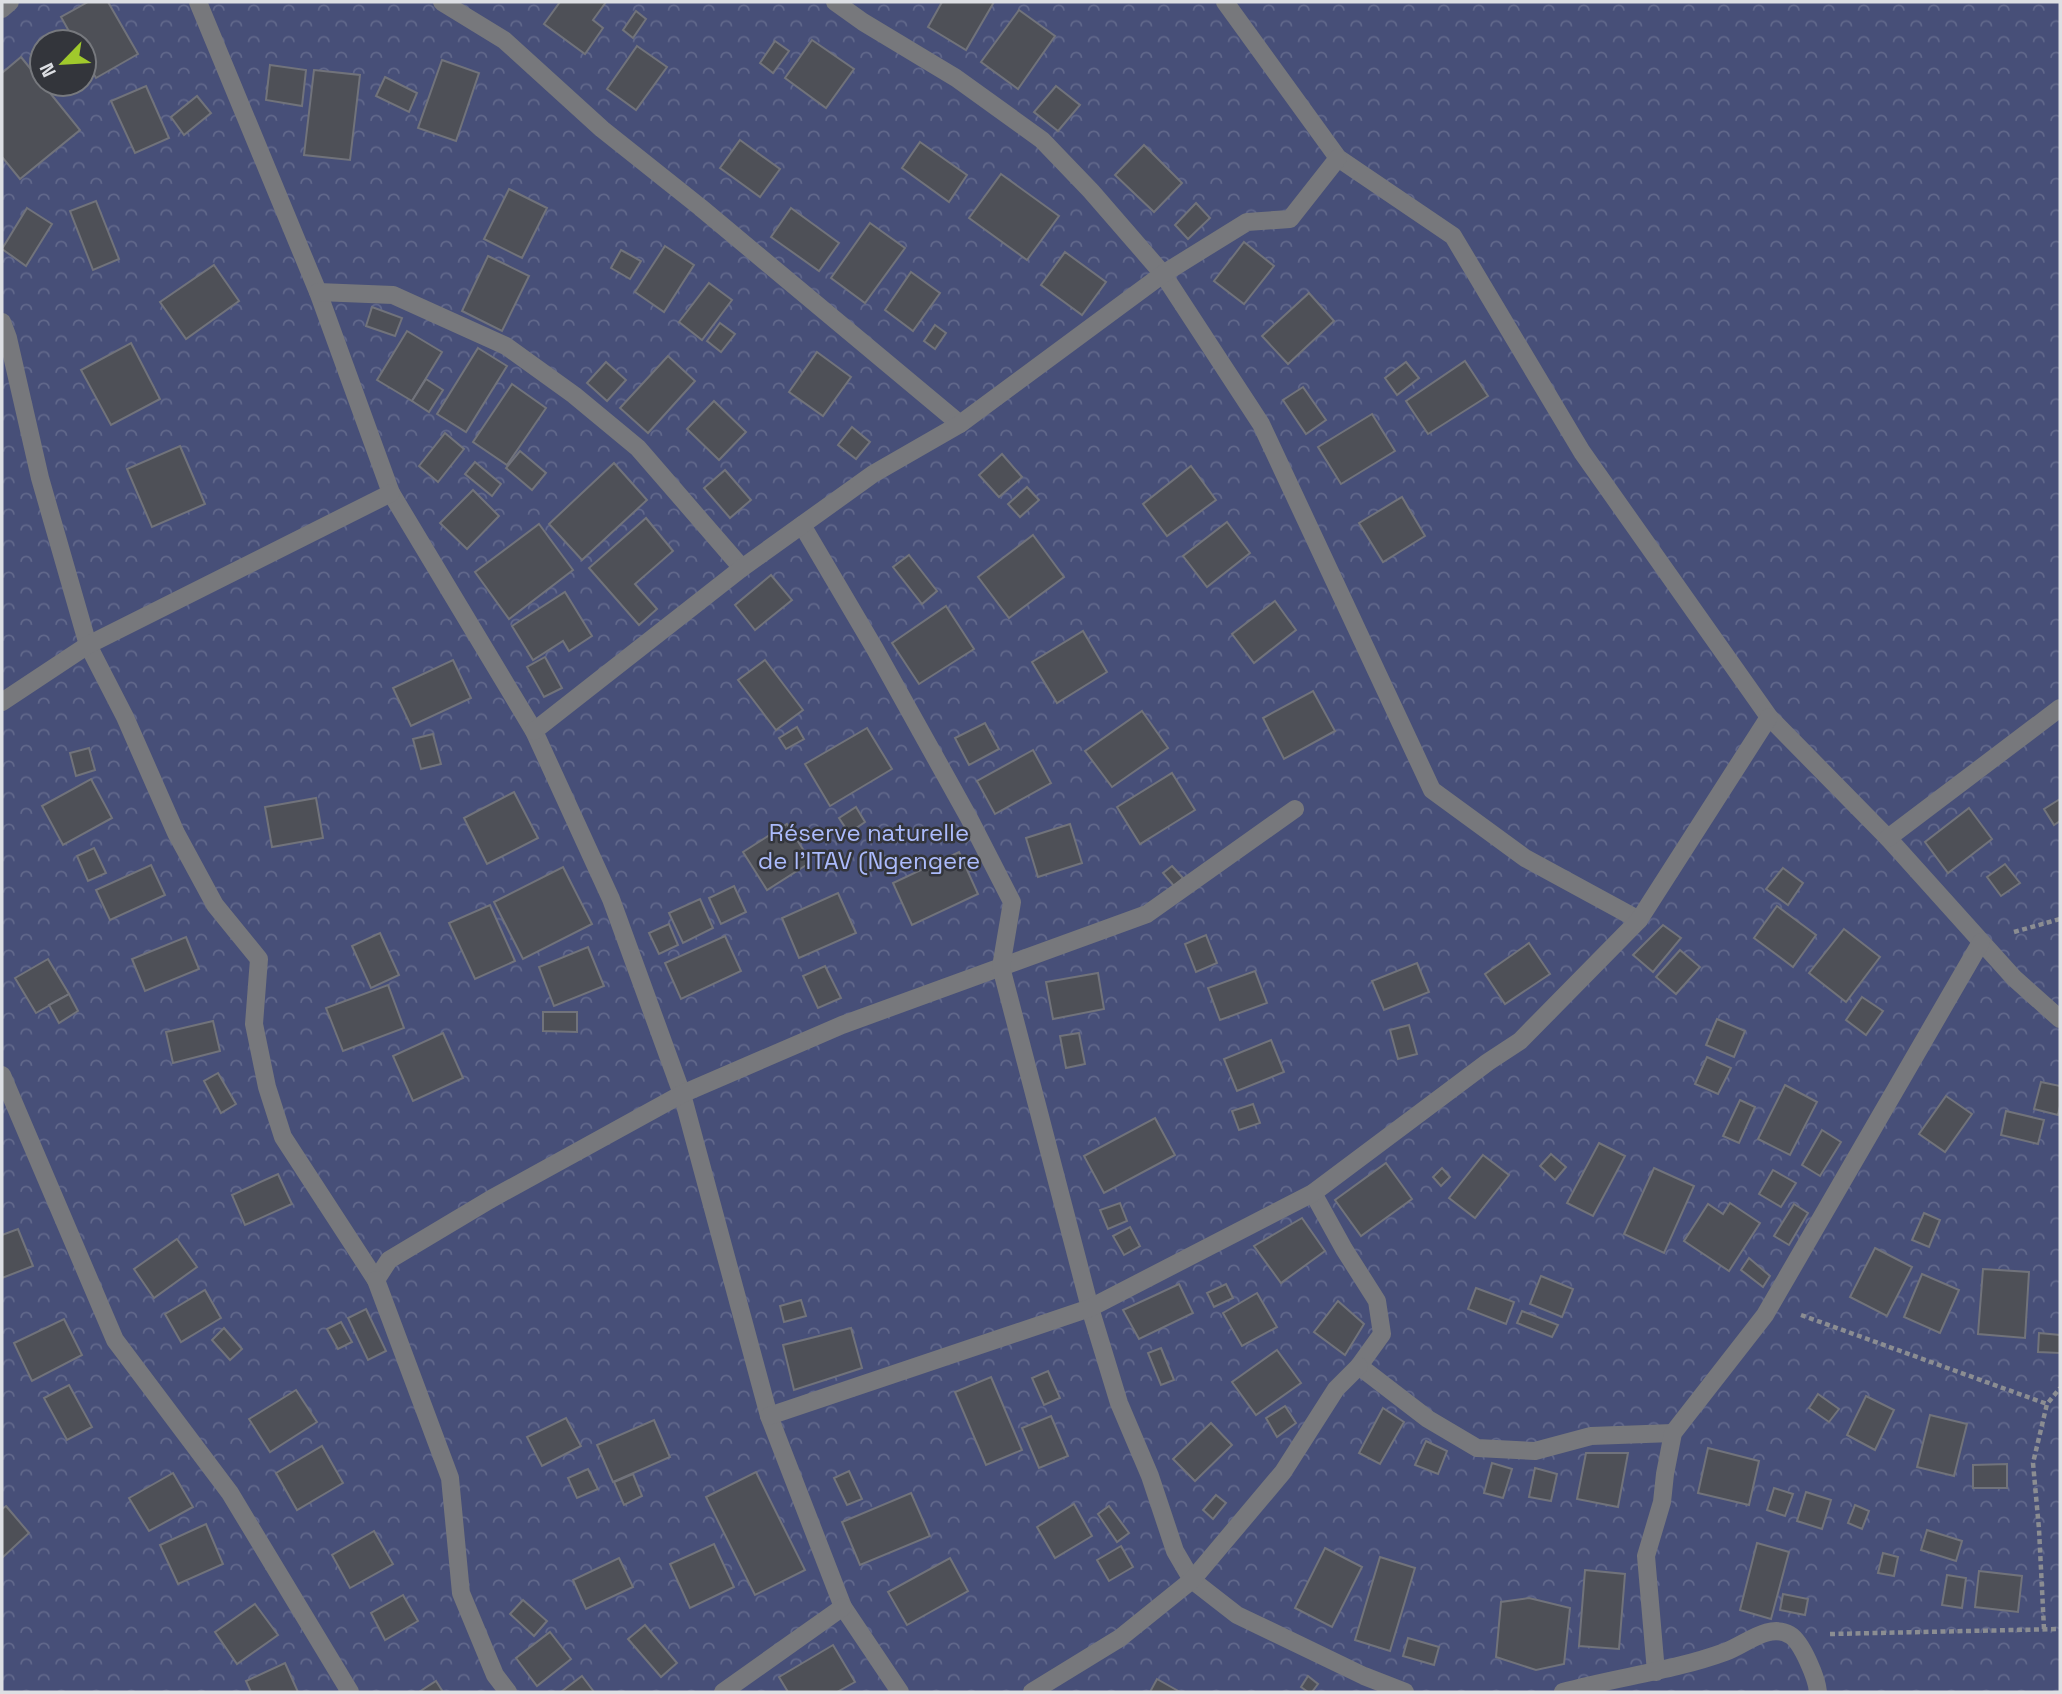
<svg xmlns="http://www.w3.org/2000/svg" width="2062" height="1694" font-family="'Space Grotesk',sans-serif">
<style>
.forest{fill:url(#forest-crowns);fill-rule:evenodd}
.building{fill:#4e5057;stroke:#71737b;stroke-width:2}
.lines{fill:none;stroke-linecap:round;stroke-linejoin:round}
.path{stroke:#8b8d92;stroke-width:4.5;stroke-dasharray:5 3.5;stroke-linecap:butt}
.minor{stroke:#77787c;stroke-width:18}
.labels{text-anchor:middle;dominant-baseline:central;stroke-width:5;stroke-linejoin:round;paint-order:stroke}
.park-label{font-size:24px;fill:#acbbfc;stroke:#33353b}
</style>
<defs>
<pattern id="forest-crowns" width="20" height="18" patternUnits="userSpaceOnUse" patternTransform="scale(1.75)"><rect width="20" height="18" fill="#474f78"/><path d="M2 6a3 3 0 1 1 6 0M12 15a3 3 0 1 1 6 0" fill="none" stroke="#61688b"/></pattern>
</defs>
<rect width="100%" height="100%" fill="#33353b"/>
<path class="forest" d="M2 2H2060V1692H2ZM42 42H84V84H42Z"/>
<g class="building">
<path d="M88 2H108L138 54 96 78 84 57V42H75L61 17Z"/>
<path d="M560 2H606L593 20 603 28 585 54 544 24Z"/>
<path d="M942 2H994L966 50 928 27Z"/>
<path d="M1019 10 1055 36 1018 89 981 62Z"/>
<path d="M636 11 646 19 633 38 623 30Z"/>
<path d="M812 40 854 69 826 108 785 78Z"/>
<path d="M775 41 789 51 773 73 760 63Z"/>
<path d="M637 46 667 67 636 110 607 89Z"/>
<path d="M21 57 80 130 20 179 2 157V73Z"/>
<path d="M442 60 479 73 456 141 418 128Z"/>
<path d="M270 65 306 70 302 106 266 100Z"/>
<path d="M314 70 360 75 350 160 304 155Z"/>
<path d="M385 77 417 93 409 112 376 96Z"/>
<path d="M146 86 169 138 135 153 111 101Z"/>
<path d="M1056 86 1080 105 1058 131 1034 112Z"/>
<path d="M197 96 211 113 184 135 171 117Z"/>
<path d="M740 140 780 169 760 197 720 168Z"/>
<path d="M920 142 967 175 949 202 902 168Z"/>
<path d="M1144 145 1182 183 1154 212 1115 175Z"/>
<path d="M1001 174 1059 216 1027 260 969 218Z"/>
<path d="M509 189 547 208 522 258 484 239Z"/>
<path d="M96 201 119 259 93 270 70 211Z"/>
<path d="M1196 203 1210 218 1188 239 1175 225Z"/>
<path d="M27 208 52 224 26 266 2 249Z"/>
<path d="M791 208 839 243 819 271 771 237Z"/>
<path d="M870 223 905 248 865 303 831 278Z"/>
<path d="M1244 242 1274 266 1244 304 1214 281Z"/>
<path d="M665 246 694 265 664 312 635 292Z"/>
<path d="M621 250 641 261 630 279 611 268Z"/>
<path d="M1065 252 1106 282 1082 315 1041 285Z"/>
<path d="M488 256 529 276 502 331 462 311Z"/>
<path d="M214 265 239 301 186 339 160 302Z"/>
<path d="M911 272 940 293 913 331 885 310Z"/>
<path d="M709 283 732 300 702 340 679 322Z"/>
<path d="M1309 293 1334 321 1288 364 1262 336Z"/>
<path d="M372 307 402 318 395 336 366 326Z"/>
<path d="M720 323 735 334 721 352 707 341Z"/>
<path d="M935 325 946 333 935 349 924 341Z"/>
<path d="M407 331 442 352 412 401 377 380Z"/>
<path d="M131 343 160 399 111 425 81 370Z"/>
<path d="M478 348 507 366 466 432 437 414Z"/>
<path d="M817 352 851 377 823 416 789 392Z"/>
<path d="M668 356 695 381 648 433 620 408Z"/>
<path d="M1465 361 1488 396 1428 434 1406 401Z"/>
<path d="M606 362 626 380 607 401 587 383Z"/>
<path d="M1406 362 1419 378 1397 395 1385 378Z"/>
<path d="M426 379 443 390 429 412 412 401Z"/>
<path d="M512 384 546 408 507 465 473 442Z"/>
<path d="M1303 387 1326 420 1306 434 1283 400Z"/>
<path d="M714 401 746 432 719 460 687 429Z"/>
<path d="M1372 414 1395 451 1341 484 1318 447Z"/>
<path d="M852 427 870 442 856 459 838 445Z"/>
<path d="M445 433 464 449 438 482 419 466Z"/>
<path d="M180 446 205 504 152 527 127 469Z"/>
<path d="M520 451 546 473 532 490 506 468Z"/>
<path d="M1002 454 1022 477 999 497 979 475Z"/>
<path d="M475 462 501 484 492 496 465 474Z"/>
<path d="M614 463 647 500 582 560 549 524Z"/>
<path d="M1191 466 1216 500 1167 536 1143 504Z"/>
<path d="M725 470 751 500 730 518 704 488Z"/>
<path d="M1027 487 1039 500 1020 517 1008 504Z"/>
<path d="M473 490 499 516 467 549 440 523Z"/>
<path d="M1402 497 1425 536 1383 562 1359 523Z"/>
<path d="M646 518 673 551 635 584 657 609 639 625 589 568Z"/>
<path d="M1227 522 1250 553 1207 587 1183 556Z"/>
<path d="M539 524 573 570 509 619 475 572Z"/>
<path d="M1033 535 1064 577 1009 618 978 577Z"/>
<path d="M909 555 937 591 922 604 893 567Z"/>
<path d="M771 575 792 600 755 630 735 605Z"/>
<path d="M565 592 592 636 569 651 563 641 533 660 512 626Z"/>
<path d="M1275 601 1296 630 1254 663 1232 634Z"/>
<path d="M946 606 974 649 919 684 892 643Z"/>
<path d="M1083 631 1107 672 1057 703 1032 662Z"/>
<path d="M545 657 562 688 544 697 527 667Z"/>
<path d="M453 660 471 698 411 726 393 688Z"/>
<path d="M765 660 803 710 776 730 738 680Z"/>
<path d="M1313 691 1335 731 1284 759 1263 718Z"/>
<path d="M1142 711 1168 748 1112 787 1085 751Z"/>
<path d="M985 723 999 749 969 765 955 738Z"/>
<path d="M797 727 804 739 786 749 779 738Z"/>
<path d="M867 728 892 769 830 806 805 764Z"/>
<path d="M433 734 441 764 421 769 413 739Z"/>
<path d="M89 748 95 770 76 776 70 753Z"/>
<path d="M1033 750 1051 783 995 814 977 781Z"/>
<path d="M1172 773 1195 810 1140 844 1117 807Z"/>
<path d="M91 779 112 818 63 845 42 806Z"/>
<path d="M514 792 538 838 487 864 464 818Z"/>
<path d="M316 798 323 838 272 847 265 807Z"/>
<path d="M2060 799V821L2054 825 2044 809Z"/>
<path d="M856 807 865 822 849 833 839 818Z"/>
<path d="M1969 808 1992 839 1948 873 1925 842Z"/>
<path d="M787 824 811 862 767 890 743 852Z"/>
<path d="M1070 824 1082 863 1038 877 1026 838Z"/>
<path d="M94 848 106 873 88 881 77 856Z"/>
<path d="M959 852 978 894 912 925 893 883Z"/>
<path d="M2005 864 2020 883 2001 896 1987 877Z"/>
<path d="M151 865 165 895 110 920 96 890Z"/>
<path d="M1172 866 1183 878 1174 886 1163 873Z"/>
<path d="M563 867 592 924 523 959 494 902Z"/>
<path d="M1783 868 1803 883 1788 905 1766 889Z"/>
<path d="M734 886 746 912 721 924 709 898Z"/>
<path d="M838 893 856 933 799 958 782 918Z"/>
<path d="M700 899 713 928 683 943 669 913Z"/>
<path d="M490 905 515 961 475 979 449 923Z"/>
<path d="M1777 906 1816 935 1793 967 1754 938Z"/>
<path d="M669 924 678 945 659 954 649 933Z"/>
<path d="M1663 925 1681 938 1653 972 1633 955Z"/>
<path d="M1844 929 1880 957 1846 1002 1809 973Z"/>
<path d="M380 933 399 975 371 988 352 946Z"/>
<path d="M1206 935 1217 963 1196 972 1185 944Z"/>
<path d="M725 936 741 971 681 999 665 963Z"/>
<path d="M186 937 199 969 145 991 132 959Z"/>
<path d="M1529 943 1550 974 1505 1004 1485 974Z"/>
<path d="M588 947 604 986 554 1006 539 967Z"/>
<path d="M1680 950 1700 967 1676 994 1656 977Z"/>
<path d="M48 959 69 994 36 1013 15 978Z"/>
<path d="M1417 963 1429 992 1384 1010 1372 981Z"/>
<path d="M825 966 841 998 818 1008 803 976Z"/>
<path d="M1255 971 1267 1003 1220 1020 1208 988Z"/>
<path d="M1098 973 1104 1009 1053 1019 1046 982Z"/>
<path d="M388 985 404 1028 343 1051 326 1008Z"/>
<path d="M69 994 78 1011 59 1023 49 1005Z"/>
<path d="M1862 997 1883 1011 1866 1035 1846 1020Z"/>
<path d="M543 1012H577V1032L543 1031Z"/>
<path d="M1717 1019 1745 1031 1734 1057 1706 1045Z"/>
<path d="M213 1021 220 1051 173 1063 166 1032Z"/>
<path d="M1409 1025 1417 1054 1398 1059 1390 1030Z"/>
<path d="M443 1033 463 1078 413 1101 393 1056Z"/>
<path d="M1079 1033 1085 1064 1066 1068 1060 1036Z"/>
<path d="M1271 1040 1284 1072 1237 1091 1224 1059Z"/>
<path d="M1707 1057 1731 1068 1718 1094 1695 1084Z"/>
<path d="M218 1073 236 1104 221 1113 204 1081Z"/>
<path d="M2041 1082 2060 1086V1106L2058 1115 2034 1109Z"/>
<path d="M1785 1085 1817 1102 1790 1155 1758 1139Z"/>
<path d="M1946 1096 1972 1114 1945 1152 1919 1134Z"/>
<path d="M1740 1100 1755 1107 1739 1143 1723 1136Z"/>
<path d="M1253 1104 1260 1123 1239 1130 1232 1111Z"/>
<path d="M2006 1111 2044 1120 2038 1144 2001 1135Z"/>
<path d="M1155 1118 1175 1155 1104 1193 1084 1156Z"/>
<path d="M1822 1130 1841 1142 1820 1176 1802 1165Z"/>
<path d="M1599 1143 1625 1156 1593 1216 1567 1203Z"/>
<path d="M1551 1154 1566 1167 1555 1180 1540 1166Z"/>
<path d="M1483 1155 1509 1175 1475 1218 1449 1198Z"/>
<path d="M1386 1163 1412 1199 1361 1236 1335 1200Z"/>
<path d="M1442 1168 1450 1177 1441 1186 1433 1177Z"/>
<path d="M1654 1168 1694 1186 1664 1253 1624 1234Z"/>
<path d="M1773 1170 1796 1183 1781 1207 1759 1194Z"/>
<path d="M278 1174 292 1204 245 1225 232 1195Z"/>
<path d="M1120 1203 1127 1221 1108 1229 1100 1210Z"/>
<path d="M1730 1203 1760 1223 1729 1271 1684 1241 1708 1204 1723 1214Z"/>
<path d="M1794 1204 1808 1213 1789 1245 1774 1236Z"/>
<path d="M1924 1213 1940 1220 1929 1247 1912 1240Z"/>
<path d="M1302 1218 1325 1251 1281 1283 1254 1246Z"/>
<path d="M1130 1227 1140 1246 1124 1255 1113 1236Z"/>
<path d="M18 1229 33 1266 2 1278V1235Z"/>
<path d="M177 1239 197 1267 154 1298 134 1269Z"/>
<path d="M1875 1248 1912 1267 1887 1316 1850 1297Z"/>
<path d="M1749 1258 1770 1276 1763 1287 1741 1270Z"/>
<path d="M1983 1269 2029 1272 2025 1338 1978 1334Z"/>
<path d="M1922 1274 1959 1290 1940 1333 1904 1317Z"/>
<path d="M1541 1276 1573 1289 1562 1317 1530 1304Z"/>
<path d="M1179 1284 1193 1313 1139 1339 1123 1310Z"/>
<path d="M1226 1284 1233 1298 1214 1307 1207 1293Z"/>
<path d="M1476 1288 1514 1302 1506 1324 1468 1309Z"/>
<path d="M205 1290 221 1318 181 1342 165 1314Z"/>
<path d="M1257 1293 1277 1327 1242 1346 1223 1313Z"/>
<path d="M801 1300 806 1316 784 1322 780 1306Z"/>
<path d="M1338 1301 1364 1324 1345 1355 1314 1332Z"/>
<path d="M366 1309 386 1351 368 1360 348 1318Z"/>
<path d="M1522 1311 1558 1325 1552 1337 1517 1323Z"/>
<path d="M64 1319 82 1355 32 1381 14 1343Z"/>
<path d="M341 1322 352 1342 338 1349 327 1329Z"/>
<path d="M224 1328 242 1349 230 1360 212 1340Z"/>
<path d="M851 1328 862 1368 794 1390 783 1345Z"/>
<path d="M2039 1333 2060 1335V1353L2038 1352Z"/>
<path d="M1161 1348 1174 1380 1161 1385 1148 1353Z"/>
<path d="M1277 1350 1301 1383 1256 1415 1232 1382Z"/>
<path d="M1048 1371 1060 1398 1044 1405 1032 1378Z"/>
<path d="M991 1377 1022 1450 986 1465 955 1392Z"/>
<path d="M69 1385 92 1427 67 1440 44 1398Z"/>
<path d="M296 1390 317 1422 270 1452 249 1419Z"/>
<path d="M1818 1394 1839 1409 1829 1422 1809 1408Z"/>
<path d="M1866 1396 1894 1410 1875 1450 1847 1435Z"/>
<path d="M1285 1406 1296 1423 1277 1437 1266 1418Z"/>
<path d="M1383 1408 1404 1422 1380 1464 1359 1453Z"/>
<path d="M1930 1415 1967 1424 1954 1476 1917 1467Z"/>
<path d="M1051 1416 1068 1456 1039 1468 1022 1428Z"/>
<path d="M566 1418 581 1446 542 1466 527 1437Z"/>
<path d="M654 1420 670 1457 613 1482 597 1445Z"/>
<path d="M1211 1423 1232 1445 1195 1481 1173 1459Z"/>
<path d="M1426 1441 1447 1451 1438 1474 1415 1465Z"/>
<path d="M322 1446 343 1483 297 1510 276 1473Z"/>
<path d="M1708 1448 1759 1461 1749 1505 1698 1493Z"/>
<path d="M1586 1453H1628L1618 1507 1577 1499Z"/>
<path d="M1492 1463 1512 1469 1503 1498 1484 1493Z"/>
<path d="M2007 1464V1488H1973V1465Z"/>
<path d="M1535 1468 1557 1474 1551 1501 1529 1497Z"/>
<path d="M588 1469 598 1489 577 1498 568 1478Z"/>
<path d="M849 1471 862 1499 847 1505 834 1478Z"/>
<path d="M756 1472 805 1570 755 1595 706 1497Z"/>
<path d="M173 1473 193 1507 149 1531 129 1498Z"/>
<path d="M633 1474 642 1496 624 1505 614 1482Z"/>
<path d="M1774 1488 1793 1494 1785 1516 1767 1510Z"/>
<path d="M1806 1492 1831 1500 1822 1529 1797 1521Z"/>
<path d="M911 1493 930 1536 860 1565 842 1522Z"/>
<path d="M1216 1495 1226 1503 1213 1519 1203 1510Z"/>
<path d="M1074 1504 1092 1536 1055 1558 1037 1527Z"/>
<path d="M1855 1505 1869 1511 1862 1529 1848 1523Z"/>
<path d="M6 1506 29 1533 2 1558V1509Z"/>
<path d="M1109 1506 1129 1533 1117 1542 1098 1514Z"/>
<path d="M206 1524 223 1564 178 1584 160 1545Z"/>
<path d="M1927 1530 1962 1541 1956 1561 1921 1550Z"/>
<path d="M374 1531 393 1564 350 1588 332 1555Z"/>
<path d="M1757 1543 1789 1552 1771 1619 1740 1610Z"/>
<path d="M714 1544 734 1587 690 1608 670 1564Z"/>
<path d="M1121 1546 1133 1567 1109 1581 1097 1560Z"/>
<path d="M1325 1548 1362 1567 1332 1627 1295 1608Z"/>
<path d="M1883 1553 1898 1557 1894 1576 1878 1573Z"/>
<path d="M1380 1557 1415 1568 1390 1651 1355 1640Z"/>
<path d="M619 1558 633 1587 586 1609 573 1580Z"/>
<path d="M950 1558 968 1591 907 1625 888 1592Z"/>
<path d="M1585 1570 1625 1574 1619 1649 1579 1646Z"/>
<path d="M1979 1571 2022 1576 2018 1612 1975 1607Z"/>
<path d="M1947 1575 1966 1578 1962 1608 1942 1605Z"/>
<path d="M1783 1594 1808 1599 1805 1615 1780 1610Z"/>
<path d="M403 1595 418 1621 385 1640 371 1613Z"/>
<path d="M1529 1598 1570 1608 1564 1664 1536 1670 1496 1657 1501 1602Z"/>
<path d="M523 1600 547 1621 534 1636 510 1614Z"/>
<path d="M255 1604 278 1635 237 1664 215 1632Z"/>
<path d="M645 1625 677 1663 661 1677 628 1639Z"/>
<path d="M550 1632 571 1659 537 1686 516 1658Z"/>
<path d="M1408 1638 1439 1647 1434 1665 1403 1656Z"/>
<path d="M833 1645 855 1682 837 1692H788L779 1677Z"/>
<path d="M285 1663 298 1692H251L246 1681Z"/>
<path d="M582 1676 594 1692H561Z"/>
<path d="M1308 1676 1318 1684 1312 1692H1308L1301 1687Z"/>
<path d="M1157 1679 1180 1692H1150Z"/>
<path d="M436 1681 443 1692H419Z"/>
</g>
<g class="lines">
<g class="path">
<path d="M2014 932 2060 919"/>
<path d="M1801 1315 2047 1404"/>
<path d="M2044 1629 2039 1529 2033 1463 2047 1404 2060 1388"/>
<path d="M1830 1634 2060 1629"/>
</g>
<g class="minor">
<path d="M198 2 318 292 391 493 534 731 611 899 682 1094 769 1416 843 1607 900 1692"/>
<path d="M442 2 504 40 602 129 700 207 960 424"/>
<path d="M835 2 863 22 956 78 1042 140 1091 191 1163 274 1261 424 1432 790 1525 858 1639 920"/>
<path d="M1225 2 1338 158 1453 236 1582 452 1769 717 1888 838 2014 978 2060 1019"/>
<path d="M2 9 10 2"/>
<path d="M318 292 393 295 506 346 574 395 638 448 742 568"/>
<path d="M2 322 8 338 40 478 88 645 125 717 176 833 215 905 259 959 254 1024 267 1087 283 1137 376 1280 389 1260 491 1199 682 1094 842 1025 1147 914 1295 809"/>
<path d="M802 525 875 649 969 818 1012 902 1001 967 1090 1308 1119 1403 1150 1476 1175 1551 1192 1580 1237 1615 1364 1676 1405 1692"/>
<path d="M2 702 88 645 391 493"/>
<path d="M534 731 742 568 873 474 960 424 1163 274 1247 222 1290 219 1338 158"/>
<path d="M1888 838 2060 708"/>
<path d="M2 1075 115 1340 230 1493 350 1692"/>
<path d="M1313 1193 1344 1249 1377 1301 1382 1334 1359 1366 1428 1419 1477 1448 1535 1451 1591 1436 1673 1433"/>
<path d="M376 1280 450 1478 461 1593 495 1675 508 1692"/>
<path d="M769 1416 1090 1308 1313 1193 1488 1062 1520 1041 1639 920 1769 717"/>
<path d="M1656 1672 1646 1556 1662 1502 1665 1474 1673 1433 1765 1315 1981 942"/>
<path d="M723 1692 843 1607"/>
<path d="M1032 1692 1120 1638 1192 1580 1283 1472 1336 1389 1359 1366"/>
<path d="M1563 1692C1617 1677 1673 1671 1725 1652 1745 1645 1769 1622 1790 1635 1802 1642 1817 1679 1818 1692"/>
</g>
</g>
<g class="labels">
<g class="park-label">
<text x="869" y="832">Réserve naturelle<tspan x="869" dy="28">de l'ITAV (Ngengere</tspan></text>
</g>
</g>
<rect width="2062" height="1694" fill="none" stroke="#dddfe3" stroke-width="7"/>
<g transform="translate(63 63) rotate(245)"><circle r="33" fill="#33353b" stroke="#77797e" stroke-width="2"/>
<path d="M0-5L12 26L0 18L-12 26Z" fill="#a0c92c"/>
<text y="-10" font-size="19" font-weight="bold" text-anchor="middle" fill="#dddfe3">N</text>
</g>
</svg>
